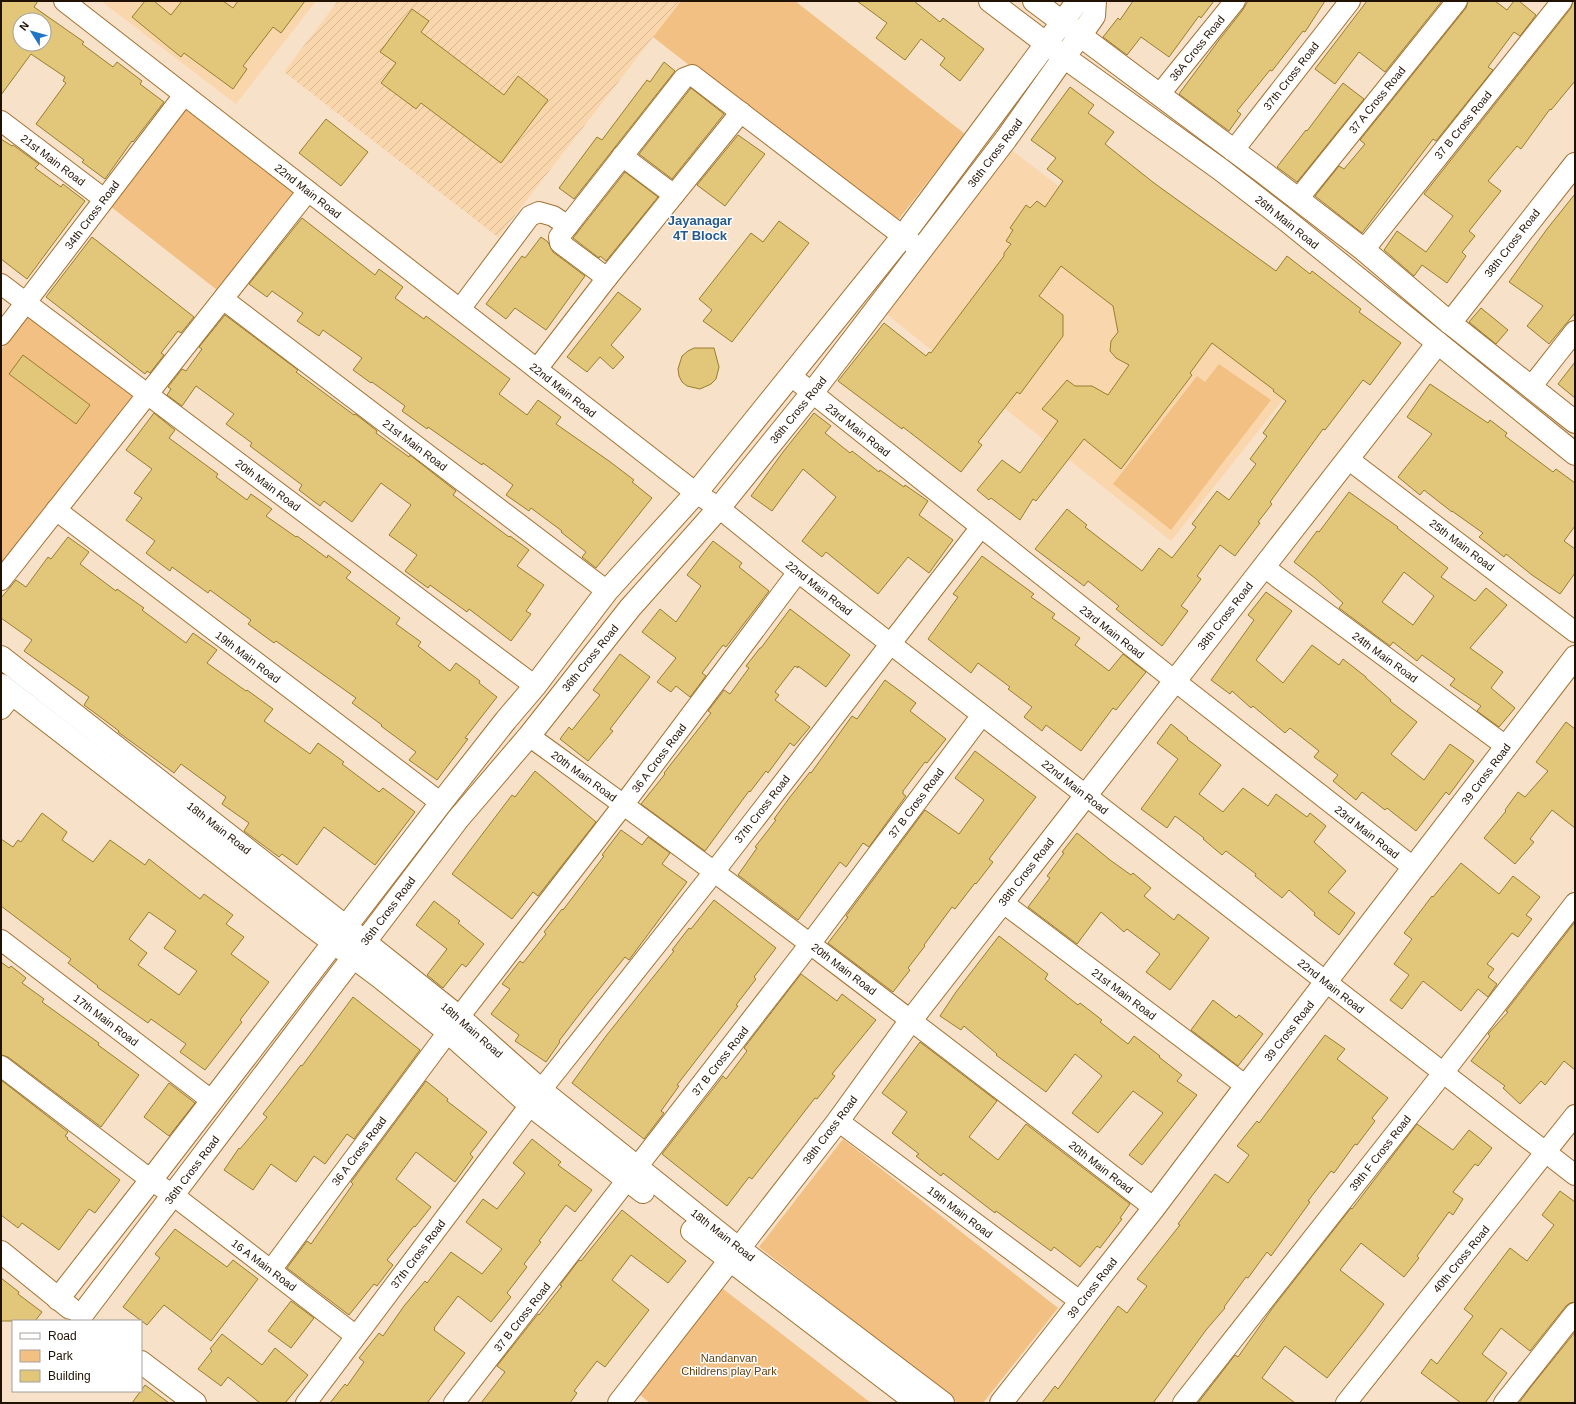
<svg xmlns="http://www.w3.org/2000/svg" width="1576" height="1404" font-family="Helvetica,sans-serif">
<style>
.built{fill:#fad6ad}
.industrial{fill:url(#industrial-furrows)}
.green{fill:#f3c084}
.building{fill:#e2c77b;stroke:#987e2d;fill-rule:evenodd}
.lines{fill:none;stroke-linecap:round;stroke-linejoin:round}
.minor-casing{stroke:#a47231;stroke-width:22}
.tertiary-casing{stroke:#a47231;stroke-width:24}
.secondary-casing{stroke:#a47231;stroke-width:24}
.minor{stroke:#fff;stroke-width:20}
.tertiary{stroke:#fff;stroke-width:22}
.secondary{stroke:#fff;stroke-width:22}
.labels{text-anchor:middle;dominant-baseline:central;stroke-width:3;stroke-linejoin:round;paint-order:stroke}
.street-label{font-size:11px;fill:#201100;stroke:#fff}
.park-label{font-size:11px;fill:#5e3c09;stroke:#fff}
.quarter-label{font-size:13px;font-weight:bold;fill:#265a8d;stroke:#fff}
</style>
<defs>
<pattern id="industrial-furrows" width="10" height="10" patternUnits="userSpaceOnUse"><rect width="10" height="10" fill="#fad6ad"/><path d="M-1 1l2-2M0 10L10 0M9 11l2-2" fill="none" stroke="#d6b793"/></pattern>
</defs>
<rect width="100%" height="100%" fill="#f7e1c8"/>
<g class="built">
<path d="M101 1H316L236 104Z"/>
<path d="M1010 149 1304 373 1171 541 885 313Z"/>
</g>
<path class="industrial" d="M338 1H681L498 237 284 72Z"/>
<g class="green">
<path d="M681 1H795L965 134 894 225 653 37Z"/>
<path d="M184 106 295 190 217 290 110 206Z"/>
<path d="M28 314 133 395 1 565V350Z"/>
<path d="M1219 364 1271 400 1171 530 1113 484 1197 376 1205 382Z"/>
<path d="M843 1139 1058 1308 983 1403H958L759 1247Z"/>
<path d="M722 1288 871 1403H650L640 1395Z"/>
</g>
<g class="building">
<path d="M1 1H38L34 7 84 42 82 44 113 67 117 62 142 81 140 84 164 102 133 142 132 141 105 179 82 162 84 160 36 124 66 83 63 81 65 77 31 54 1 95ZM20 20H44V44H20Z"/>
<path d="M145 1H154L171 15 182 1H223L233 8 238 1H305L281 33 273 27 243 66 247 69 233 89 184 53 181 57 132 17Z"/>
<path d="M857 1H914L940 22 943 18 984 49 960 81 940 65 945 58 921 39 905 60 876 38 887 23Z"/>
<path d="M1133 1H1214L1201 18 1199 16 1169 57 1141 37 1127 55 1103 37 1118 18 1120 20Z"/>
<path d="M1248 1H1325L1305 32 1303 31 1272 71 1270 70 1237 111 1241 114 1229 131 1179 94 1219 40 1242 11Z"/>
<path d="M1367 1H1442L1385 72 1359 52 1335 84 1315 69Z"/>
<path d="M1468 1H1495L1507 10 1514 1H1519L1536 15 1520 36 1514 32 1488 67 1493 70 1436 141 1433 139 1362 233 1315 196 1339 166 1344 169 1365 144 1360 140 1466 8Z"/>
<path d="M1573 1H1575V81L1551 110 1550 109 1521 149 1517 146 1488 181 1501 191 1469 231 1475 236 1462 252 1466 256 1447 283 1422 265 1414 276 1384 250 1397 231 1426 252 1453 216 1424 194 1571 8Z"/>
<path d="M412 9 429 21 421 32 504 95 518 76 548 100 501 163 421 103 416 109 381 83 396 63 380 52Z"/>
<path d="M664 62 675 71 574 199 559 188 597 137 602 140 647 80 650 82Z"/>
<path d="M1343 83 1364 99 1297 182 1277 167 1306 130 1307 131Z"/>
<path d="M1070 87 1094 105 1088 113 1114 132 1105 144 1154 183 1276 271 1287 256 1310 274 1312 271 1361 309 1359 312 1401 343 1370 385 1363 380 1325 430 1323 429 1270 502 1272 504 1258 522 1260 523 1235 556 1220 545 1197 576 1201 579 1181 606 1188 611 1162 646 1116 609 1119 606 1088 581 1084 586 1035 549 1067 509 1087 525 1085 527 1142 571 1159 548 1172 558 1196 527 1192 524 1217 491 1229 500 1256 464 1250 459 1267 436 1263 433 1286 401 1273 391 1274 390 1212 343 1190 373 1192 375 1121 469 1084 439 1036 501 1033 499 1020 520 991 498 989 500 977 490 1002 460 1020 473 1058 421 1042 409 1067 380 1075 386H1092L1108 395 1129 365 1116 358 1110 351 1111 341 1118 332 1113 306 1061 266 1039 296 1063 315V336L1020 394 1017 392 978 442 982 445 961 472 903 427 902 429 838 381 884 323 926 356 929 352 931 353 1004 256V253L1011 244 1006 241 1013 230 1010 228 1026 205 1030 208 1037 201 1045 207 1063 181 1047 169 1056 158 1031 140Z"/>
<path d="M691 88 724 114 672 179 639 154Z"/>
<path d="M326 119 368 152 341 186 299 153Z"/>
<path d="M738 135 765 154 725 206 697 185Z"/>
<path d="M1 139 12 146 13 145 39 164 35 168 61 187 63 184 85 201 27 279 1 259Z"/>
<path d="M625 172 658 197 606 261 600 256 599 258 573 238Z"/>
<path d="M1575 194V313L1549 344 1527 326 1543 306 1509 282 1547 229Z"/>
<path d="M302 218 375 275 379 269 403 287 395 298 424 319 426 316 510 379 499 394 527 415 538 400 561 417 556 424 609 461 634 480 632 482 652 498 596 568 582 557 586 552 561 532 562 531 531 508 529 511 506 495 513 485 483 463 482 465 428 427 427 429 402 411 405 406 372 382 371 383 353 370 362 358 323 330 319 336 297 321 303 313 272 291 267 297 249 284Z"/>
<path d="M779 221 809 243 732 342 703 321 712 310 699 299 751 233 763 242Z"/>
<path d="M92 237 194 317 181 333 178 331 161 353 164 355 150 373 147 371 145 374 46 297Z"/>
<path d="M541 237 548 242 553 252 585 276 546 330 515 308 506 319 486 304 522 256 525 258Z"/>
<path d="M618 292 641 309 611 345 624 357 613 369 600 357 587 372 567 357Z"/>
<path d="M1481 308 1508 330 1496 344 1469 322Z"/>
<path d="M225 315 298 370 296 372 354 415 355 414 358 416 377 431 376 433 409 457 410 455 456 491 453 495 509 537 510 536 529 550 517 566 544 585 526 611 531 614 511 641 469 609 467 612 430 585 428 588 405 571 417 555 389 535 411 505 381 483 352 522 324 501 320 506 299 490 302 485 250 446 252 443 226 424 234 414 196 386 182 406 167 395 171 389 168 387 182 369 186 371 202 349 199 347Z"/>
<path d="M694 348H714L719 367 716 379 711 384 700 389 687 386 682 382 679 376 678 369 682 356 688 351Z"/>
<path d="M23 355 90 405 76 424 9 374Z"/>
<path d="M1575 362V398L1558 384Z"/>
<path d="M1430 384 1488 423 1490 420 1507 433 1505 436 1553 472 1556 469 1575 483V526L1564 541 1575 549V573L1560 594 1532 575 1506 554 1504 557 1479 537 1483 533 1452 511V512L1424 490 1420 495 1398 477 1432 434 1407 417Z"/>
<path d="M154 413 175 430 169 438 218 474 216 477 247 500 251 494 272 509 266 516 296 537 297 536 327 558 328 555 351 572 346 578 400 618 396 624 421 642 418 646 450 671 456 663 480 681 479 683 497 697 465 738 468 739 437 780 409 760 416 752 381 726 382 725 352 703 356 698 276 641 274 643 248 624 251 620 210 590 208 593 172 567 170 571 146 553 155 541 126 520 142 498 134 493 152 469 126 450Z"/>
<path d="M814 413 831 426 825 433 850 453 852 451 879 472 880 470 904 487 905 485 928 501 919 515 953 540 929 573 908 557 878 594 826 552 822 557 802 541 836 497 803 469 772 511 751 496 783 452Z"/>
<path d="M1349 492 1398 527 1397 528 1448 568 1441 577 1475 601 1486 588 1507 605 1470 648 1503 672 1491 688 1515 708 1499 727 1477 711 1481 706 1450 685 1455 679 1422 655 1417 661 1393 642 1390 646 1339 608 1343 603 1315 578 1294 562 1317 531 1319 532ZM1404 572 1434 596 1413 625 1382 602Z"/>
<path d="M68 537 89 552 80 564 116 591 117 589 144 608 142 610 186 643 193 633 217 650 207 663 246 691 247 690 273 709 264 721 310 754 318 743 344 762 342 764 379 792 383 788 415 812 375 865 324 827 297 865 282 854 279 857 244 831 249 823 222 804 226 797 181 764 174 773 118 732 119 731 84 705 89 697 24 651 32 640 1 618V598L16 580 26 587 48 557 51 559Z"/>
<path d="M713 541 742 563 739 567 769 591 726 647 723 645 702 673 706 676 690 697 676 686 671 692 657 682 676 658 642 632 660 609 676 622 701 586 687 575Z"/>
<path d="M982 556 1034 594 1031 597 1055 614 1052 618 1080 638 1075 645 1109 671 1123 654 1146 672 1116 710 1113 708 1081 751 1046 725 1042 731 1024 717 1032 707 1008 689 1010 687 978 663 971 673 928 639 958 597 953 594Z"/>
<path d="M1266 592 1292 611 1256 660 1283 683 1312 645 1339 665 1343 659 1366 677V678L1391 700 1390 701 1417 722 1391 754 1424 780 1450 744 1474 761 1449 795 1446 792 1416 831 1387 808 1385 810 1362 792 1356 800 1333 781 1338 775 1314 757 1319 751 1290 728 1285 733 1253 706 1251 708 1232 691 1230 694 1211 680 1254 620 1248 615Z"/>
<path d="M790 609 850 655 826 687 798 666V668L795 666 775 692 779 695 775 700 810 727 794 746 790 743 768 773 766 771 750 792 749 791 705 851 641 804 665 774 664 773 711 713 708 711 724 690 730 694 749 668 746 666 760 648H761Z"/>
<path d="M620 654 650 677 610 729 613 731 588 761 560 739 569 727 572 730 600 695 593 690Z"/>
<path d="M885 680 916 703 910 711 946 739 927 763 925 762 903 791V794L906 796 869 847 863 843 846 867 840 862 798 920 738 875 757 848 755 847 776 820 774 819 790 797 810 772 811 773 852 716 857 719Z"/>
<path d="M1566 722 1575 729V828L1552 810 1530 839 1534 842 1515 864 1484 838 1506 811 1505 810 1518 792 1525 797 1548 771 1536 762Z"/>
<path d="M1171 724 1188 738 1187 739 1221 765 1199 794 1223 812 1243 788 1268 806 1276 794 1307 817 1310 813 1326 826 1314 842 1346 871 1328 892 1355 913 1339 935 1314 915 1315 913 1289 890 1282 898 1255 876 1256 874 1226 851 1222 855 1203 839 1204 838 1175 816 1167 828 1141 809 1178 759 1157 743Z"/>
<path d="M975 751 1036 797 989 859 993 862 976 884 975 883 955 909 952 907 924 945 925 946 908 968 910 970 893 992 828 943 848 917 846 916 925 810 959 834 984 800 955 778Z"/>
<path d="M535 771 596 822 538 896 533 892 512 919 452 874 512 795 515 797Z"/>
<path d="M42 813 67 832 62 840 93 862 110 840 145 865 149 859 200 899 204 894 233 915 226 924 244 937 231 954 269 982 240 1020 242 1022 205 1070 180 1052 186 1044 151 1019 148 1023 97 987 98 986 68 963 71 959 1 906V839L13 847 18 840 21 842ZM149 912 176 931 164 948 197 971 179 995 138 965 147 953 129 939Z"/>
<path d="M621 830 642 845 648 837 670 853 662 864 687 882 629 960 625 957 588 1003 559 1041 560 1042 546 1062 515 1041 519 1035 491 1014 510 989 502 984 520 961 523 963 546 934 544 932 562 909 563 910 604 856 602 855Z"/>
<path d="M1077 833 1110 860 1131 875 1133 873 1151 888 1144 896 1174 920 1178 914 1209 938 1170 990 1146 972 1160 954 1127 929 1124 932 1101 912 1077 944 1028 907 1050 878 1047 876 1064 853 1062 852Z"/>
<path d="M1461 863 1499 894 1513 876 1540 897 1526 915 1532 919 1518 937 1512 933 1487 964 1494 969 1488 977 1497 984 1488 997 1478 989 1461 1011 1423 981 1402 1009 1390 1000 1409 975 1394 964 1412 939 1404 933 1432 896 1433 897Z"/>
<path d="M714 900 776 948 754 977 756 979 736 1005 738 1006 677 1085 679 1086 661 1111 664 1113 644 1139 572 1083 606 1036 674 951 672 950 689 928 691 929Z"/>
<path d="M434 901 460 921 458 923 484 944 466 967 462 964 443 988 427 975 447 949 416 925Z"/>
<path d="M1575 922V1070L1564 1061 1545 1085 1541 1081 1520 1104 1503 1088 1505 1086 1471 1061 1490 1036 1488 1034 1508 1012 1506 1011Z"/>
<path d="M999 936 1048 974 1045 979 1078 1005 1080 1003 1102 1020 1100 1022 1128 1044 1134 1036 1160 1056 1159 1057 1182 1075 1177 1081 1197 1095 1142 1165 1129 1155 1163 1113 1133 1091 1098 1133 1072 1113 1102 1076 1075 1054 1046 1092 996 1055 997 1054 964 1026 961 1030 940 1016 956 992Z"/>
<path d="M1 962 9 968 11 966 26 978 22 983 44 999 42 1002 99 1043 98 1045 139 1075 101 1127 8 1057 1 1055Z"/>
<path d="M801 974 837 1001 842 994 876 1020 832 1074 835 1076 817 1099 815 1098 752 1179 749 1177 727 1206 662 1154 723 1076 726 1079 747 1051 744 1048Z"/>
<path d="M353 997 420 1050 354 1139 347 1134 325 1164 314 1156 296 1182 271 1164 253 1190 224 1170 239 1148 240 1149 267 1117 263 1114 301 1065 302 1066Z"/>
<path d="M1213 1000 1236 1018 1239 1015 1263 1034 1238 1066 1191 1030Z"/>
<path d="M1325 1035 1345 1049 1337 1059 1388 1098 1372 1118 1375 1121 1357 1145 1355 1144 1334 1173 1331 1171 1308 1201 1310 1202 1271 1256 1267 1252 1248 1278 1246 1277 1224 1307 1225 1308 1206 1330 1153 1403H1042L1055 1386 1058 1389 1118 1306 1127 1313 1147 1286 1137 1279 1180 1225 1178 1224 1215 1174 1228 1183 1249 1155 1237 1146 1257 1121 1259 1123Z"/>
<path d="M920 1042 997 1101 969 1137 998 1160 1026 1124 1130 1204 1120 1218 1122 1219 1100 1248 1097 1246 1080 1267 1054 1247 1051 1251 996 1211 995 1213 943 1173 941 1176 916 1156 919 1154 892 1133 907 1112 882 1093Z"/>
<path d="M1 1080 68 1132 65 1136 68 1138 67 1139 120 1180 95 1213 89 1209 59 1250 22 1223 18 1228 1 1215Z"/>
<path d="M426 1081 448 1099 447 1101 487 1132 470 1154 473 1157 455 1182 416 1152 396 1179 431 1207 415 1227 414 1226 387 1260 393 1265 377 1286 374 1284 349 1315 287 1268 307 1241 311 1244 353 1184 351 1182Z"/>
<path d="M169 1083 195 1103 169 1136 144 1117Z"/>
<path d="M1417 1124 1453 1150 1469 1130 1492 1148 1478 1166 1475 1164 1453 1192 1463 1199 1453 1215 1449 1212 1417 1256 1419 1258 1404 1277 1361 1243 1340 1270 1384 1304 1365 1330 1327 1378 1285 1346 1262 1378 1295 1403H1198L1235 1355 1238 1357 1274 1306 1351 1208 1352 1209Z"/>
<path d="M532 1139 561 1162 558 1165 592 1190 575 1212 566 1205 539 1241 541 1242 524 1264 527 1267 507 1293 511 1297 491 1322 458 1296 434 1328 435 1329 434 1330 465 1353 427 1403H330L345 1384 347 1386 364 1362 359 1358 379 1333 383 1336 404 1306 425 1281 427 1283 451 1252 482 1274 502 1249 466 1222 483 1199 497 1209 525 1173 513 1163Z"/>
<path d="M1560 1191 1575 1202V1302L1570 1303 1566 1306 1530 1351 1501 1328 1482 1354 1507 1373 1485 1403H1461L1421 1373 1431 1359 1437 1364 1473 1316 1464 1309 1510 1248 1527 1261 1554 1225 1542 1215Z"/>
<path d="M622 1210 686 1261 668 1283 631 1255 612 1280 649 1310 605 1367 597 1361 574 1391 577 1393 570 1403H481L505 1372 497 1366 538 1314 539 1315 562 1286 560 1285 579 1260 581 1261Z"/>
<path d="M175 1229 227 1267 233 1260 258 1279 211 1341 164 1305 147 1325 123 1307 160 1258 155 1254Z"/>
<path d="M1 1278 19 1292 18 1294 42 1312 35 1321H1Z"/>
<path d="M291 1301 314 1318 291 1348 268 1331Z"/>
<path d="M1575 1332V1403H1519L1530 1388Z"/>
<path d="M222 1334 262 1365 275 1348 308 1375 285 1403H260L228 1377 221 1386 198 1369 212 1351 210 1349Z"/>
<path d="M145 1385 169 1403H132Z"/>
</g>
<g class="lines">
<defs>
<g id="minor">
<path d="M64 1 696 493 719 508 798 572 1575 1175"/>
<path d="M1159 95 1235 1"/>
<path d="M1 121 104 199"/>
<path d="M1233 151 1350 1"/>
<path d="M622 156 674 195"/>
<path d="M1298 199 1457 1"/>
<path d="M1364 250 1562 1"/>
<path d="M607 278 560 243 559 237 684 78 692 75 921 250"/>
<path d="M1 284 535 686"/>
<path d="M223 299 607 591"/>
<path d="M460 309 530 216 539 212 553 216 568 226"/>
<path d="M1 335 184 95"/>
<path d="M537 369 607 278 741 112"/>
<path d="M791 376 1175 681 1414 868"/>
<path d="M1531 387 1575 331"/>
<path d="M1348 459 1575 632"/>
<path d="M56 510 441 803"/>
<path d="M1264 567 1507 747"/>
<path d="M1 580 308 191"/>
<path d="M1 709 13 694"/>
<path d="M529 736C741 889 948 1048 1154 1208"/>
<path d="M1002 902 1246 1086"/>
<path d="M1 940 211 1100"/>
<path d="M459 1017 624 804 798 572"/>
<path d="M1 1066 151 1180 173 1195 356 1336"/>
<path d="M541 1090 714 872 981 527"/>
<path d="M838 1121 1081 1302"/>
<path d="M271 1270 448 1032"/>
<path d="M306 1403 530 1105"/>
<path d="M454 1403 810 944 982 715"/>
<path d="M1183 1403 1443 1073 1575 903"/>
<path d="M1346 1403 1575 1115"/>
<path d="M1504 1403 1575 1313"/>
</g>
<g id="tertiary">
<path d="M990 1 1064 57 1220 169 1286 220 1575 454"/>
<path d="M1034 1 1264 173 1364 250 1450 323 1575 422"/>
<path d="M1450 323 1575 164"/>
<path d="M1 1252 70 1308"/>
<path d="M58 1299 151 1180 441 803 506 720 535 686 607 591 696 493 903 236 1075 5 1080 1"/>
<path d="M81 1316 458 819 529 736 630 608 719 508 812 393 1006 139 1064 57 1080 36 1094 16 1095 1"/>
<path d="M141 1362 195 1403"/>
<path d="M619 1403 838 1121 911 1020 1438 343"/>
<path d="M1001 1403 1154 1208 1246 1086 1575 657"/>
</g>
<g id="secondary">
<path d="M1 657 346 927 459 1017 541 1090 733 1244 943 1403"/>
<path d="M1 685 313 927 381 978 448 1032 530 1105 643 1192"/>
<path d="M692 1231 917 1403"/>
</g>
</defs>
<use href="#minor" class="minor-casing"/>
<use href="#tertiary" class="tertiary-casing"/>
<use href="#secondary" class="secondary-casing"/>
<use href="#minor" class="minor"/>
<use href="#tertiary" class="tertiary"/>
<use href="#secondary" class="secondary"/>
</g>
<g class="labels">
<g class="street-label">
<text transform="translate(1197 48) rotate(-51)">36A Cross Road</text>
<text transform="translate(1291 76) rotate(-52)">37th Cross Road</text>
<text transform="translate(1377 100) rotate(-51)">37 A Cross Road</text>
<text transform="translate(1463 125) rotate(-51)">37 B Cross Road</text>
<text transform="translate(995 153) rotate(-53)">36th Cross Road</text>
<text transform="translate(53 160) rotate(37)">21st Main Road</text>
<text transform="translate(308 191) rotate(38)">22nd Main Road</text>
<text transform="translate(92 215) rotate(-53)">34th Cross Road</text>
<text transform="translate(1287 222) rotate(39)">26th Main Road</text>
<text transform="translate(1512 243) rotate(-52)">38th Cross Road</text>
<text transform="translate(563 390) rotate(38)">22nd Main Road</text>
<text transform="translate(798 410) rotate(-51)">36th Cross Road</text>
<text transform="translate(858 430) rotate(38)">23rd Main Road</text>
<text transform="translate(415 445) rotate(37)">21st Main Road</text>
<text transform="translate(268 485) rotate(37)">20th Main Road</text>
<text transform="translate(1462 545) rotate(37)">25th Main Road</text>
<text transform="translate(819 588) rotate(38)">22nd Main Road</text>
<text transform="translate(1225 616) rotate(-52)">38th Cross Road</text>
<text transform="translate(1112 632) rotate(38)">23rd Main Road</text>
<text transform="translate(248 657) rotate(37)">19th Main Road</text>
<text transform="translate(1385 657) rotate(36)">24th Main Road</text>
<text transform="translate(590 658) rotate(-51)">36th Cross Road</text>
<text transform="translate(659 758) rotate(-53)">36 A Cross Road</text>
<text transform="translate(1486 774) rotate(-53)">39 Cross Road</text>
<text transform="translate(584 776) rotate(36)">20th Main Road</text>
<text transform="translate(1075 787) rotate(38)">22nd Main Road</text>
<text transform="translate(916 803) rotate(-53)">37 B Cross Road</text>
<text transform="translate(762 809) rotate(-52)">37th Cross Road</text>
<text transform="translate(219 828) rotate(38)">18th Main Road</text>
<text transform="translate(1367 832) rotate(38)">23rd Main Road</text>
<text transform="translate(1026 872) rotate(-52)">38th Cross Road</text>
<text transform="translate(388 911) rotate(-53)">36th Cross Road</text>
<text transform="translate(844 969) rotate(37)">20th Main Road</text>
<text transform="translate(1331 986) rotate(38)">22nd Main Road</text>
<text transform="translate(1124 994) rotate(37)">21st Main Road</text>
<text transform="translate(106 1020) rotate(37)">17th Main Road</text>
<text transform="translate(472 1030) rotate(41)">18th Main Road</text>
<text transform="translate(1289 1031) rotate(-52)">39 Cross Road</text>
<text transform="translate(720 1061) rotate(-52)">37 B Cross Road</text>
<text transform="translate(830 1130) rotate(-53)">38th Cross Road</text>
<text transform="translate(359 1151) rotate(-53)">36 A Cross Road</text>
<text transform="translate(1380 1153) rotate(-52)">39th F Cross Road</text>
<text transform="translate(1101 1167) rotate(38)">20th Main Road</text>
<text transform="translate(192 1170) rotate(-53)">36th Cross Road</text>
<text transform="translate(960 1212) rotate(37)">19th Main Road</text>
<text transform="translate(723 1235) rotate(38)">18th Main Road</text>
<text transform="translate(418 1254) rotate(-53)">37th Cross Road</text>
<text transform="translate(1461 1259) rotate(-51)">40th Cross Road</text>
<text transform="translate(264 1265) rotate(37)">16 A Main Road</text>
<text transform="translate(1092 1288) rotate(-52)">39 Cross Road</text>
<text transform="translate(522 1317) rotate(-52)">37 B Cross Road</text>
</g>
<g class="park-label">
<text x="729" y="1358">Nandanvan<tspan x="729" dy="13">Childrens play Park</tspan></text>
</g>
<g class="quarter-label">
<text x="700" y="220">Jayanagar<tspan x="700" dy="15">4T Block</tspan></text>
</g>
</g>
<rect width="1576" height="1404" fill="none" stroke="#201100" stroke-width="4"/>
<rect x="12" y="1320" width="130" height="72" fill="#ffffff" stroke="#a6a099"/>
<rect x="20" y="1333" width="20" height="6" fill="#ffffff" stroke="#a6a099"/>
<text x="48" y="1340" font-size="12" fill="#201100">Road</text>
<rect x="20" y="1350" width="20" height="12" fill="#f3c084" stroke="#a6a099"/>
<text x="48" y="1360" font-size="12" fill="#201100">Park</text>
<rect x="20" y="1370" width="20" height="12" fill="#e2c77b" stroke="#a6a099"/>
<text x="48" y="1380" font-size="12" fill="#201100">Building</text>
<g transform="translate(32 32) rotate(307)"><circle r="19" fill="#ffffff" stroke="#a6a099"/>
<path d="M0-3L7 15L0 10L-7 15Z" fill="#2076c4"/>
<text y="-6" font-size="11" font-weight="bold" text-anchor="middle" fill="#201100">N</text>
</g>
</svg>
